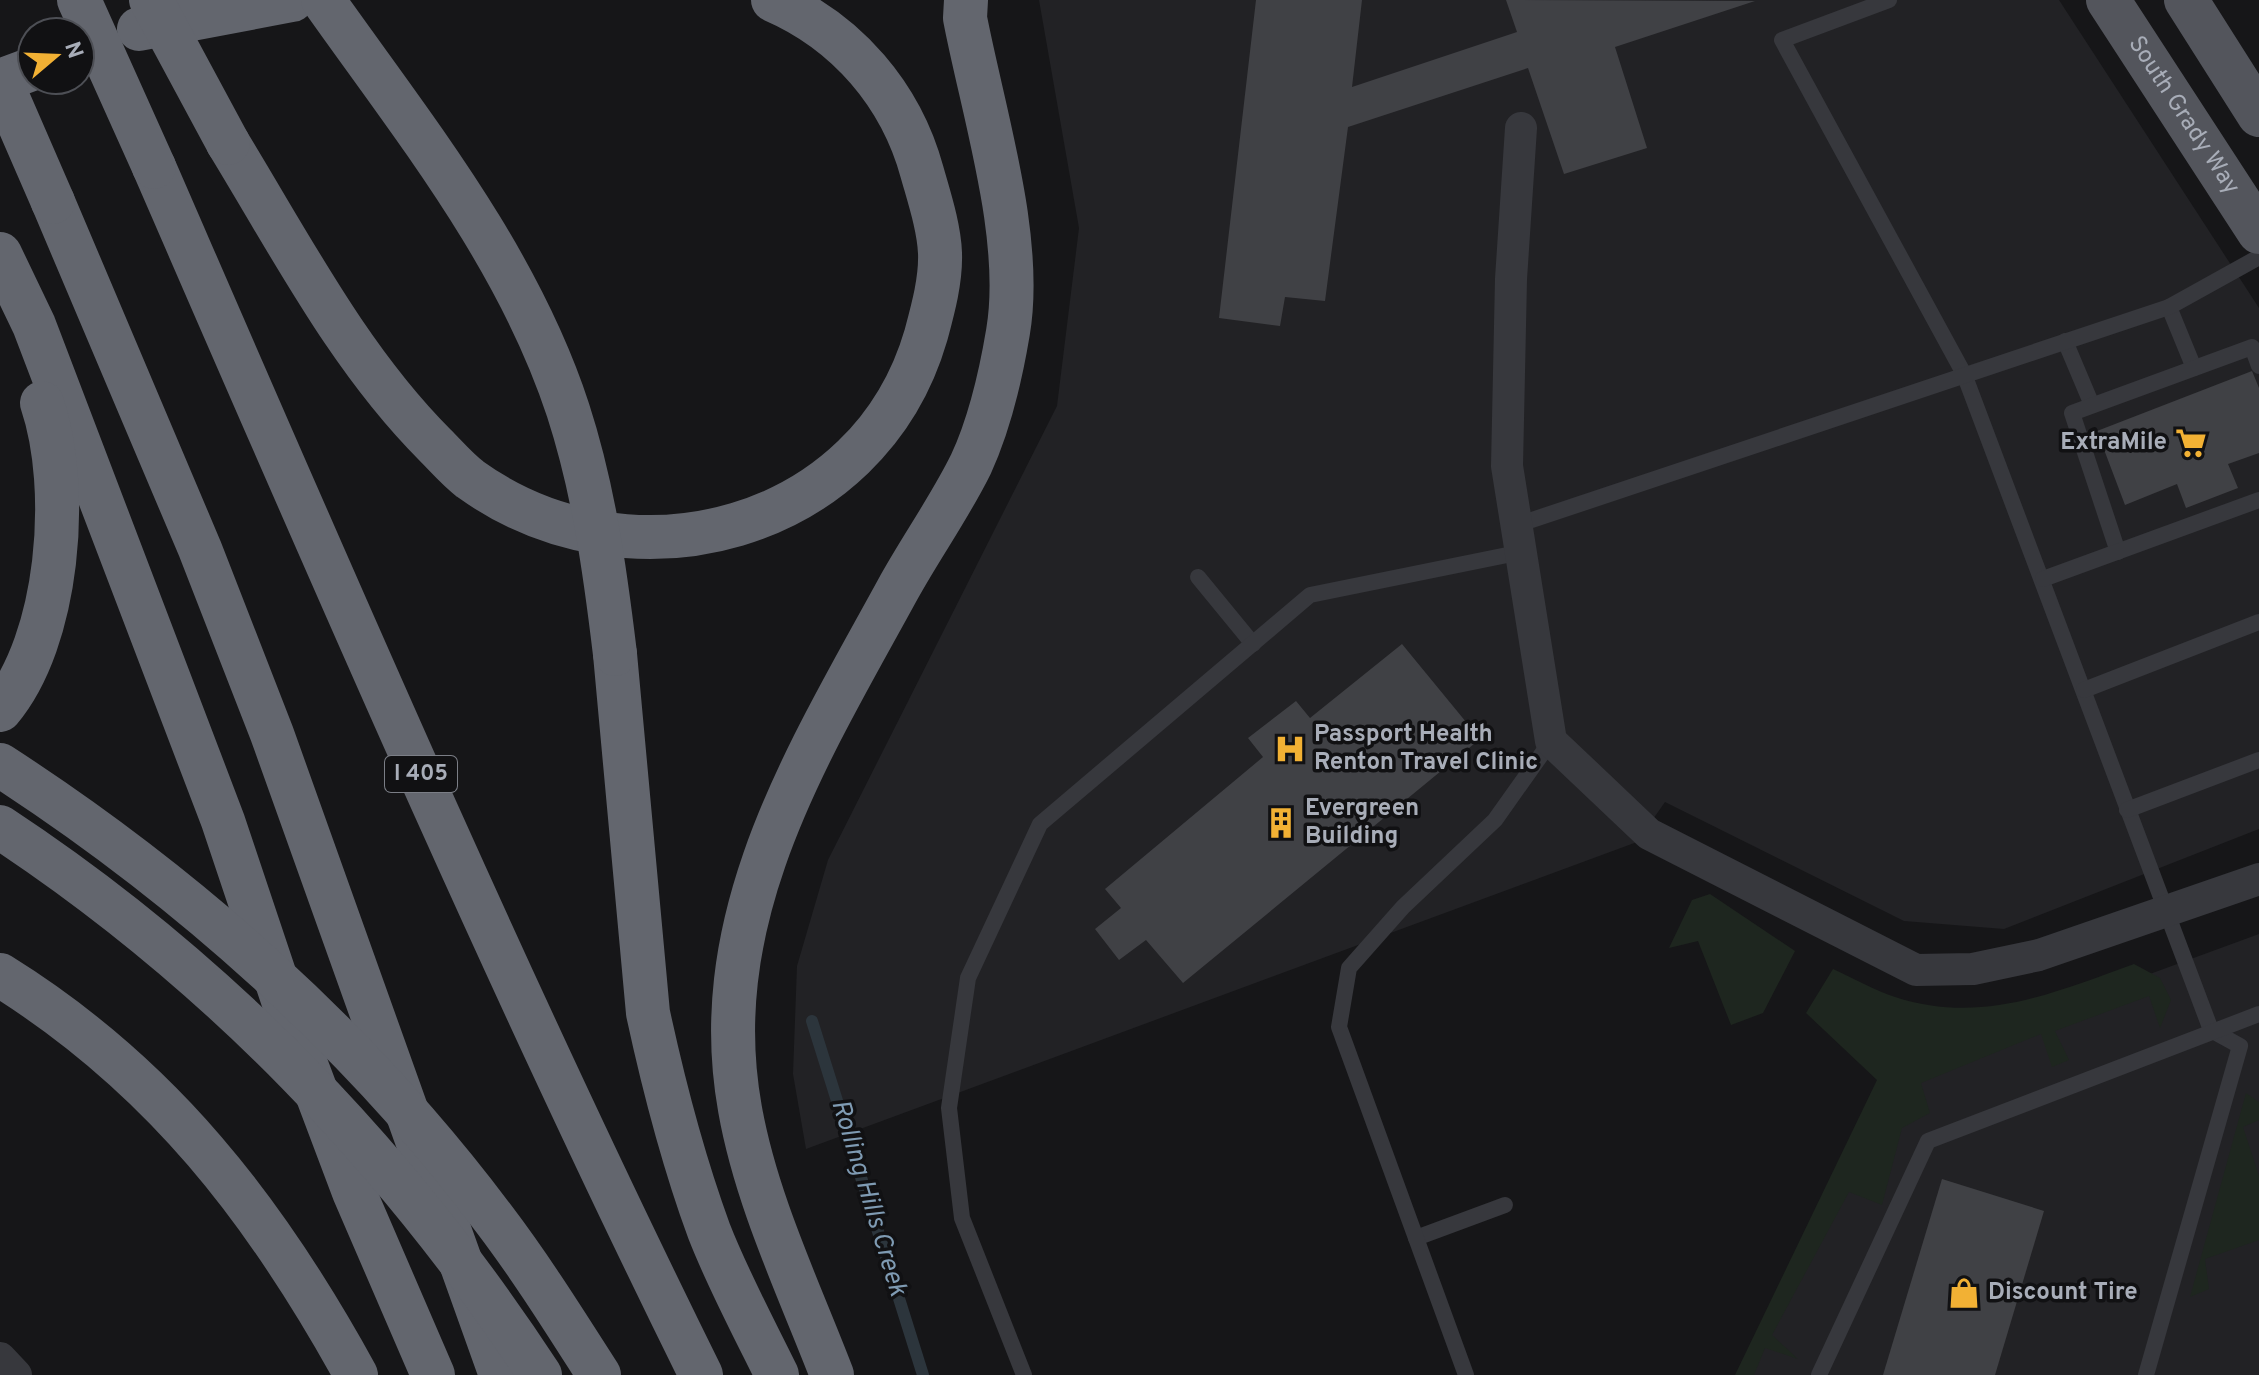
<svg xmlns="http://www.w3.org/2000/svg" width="2259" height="1375" font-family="Overpass,sans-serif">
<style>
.built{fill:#222225}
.green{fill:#1e261f}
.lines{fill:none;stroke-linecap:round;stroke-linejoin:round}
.stream{stroke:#2c353c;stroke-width:12}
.building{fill:#404145}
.lane{stroke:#37383d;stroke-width:16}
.street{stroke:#37383d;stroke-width:32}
.primary{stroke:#53555c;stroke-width:44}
.highway{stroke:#63666e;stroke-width:44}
.highway-bridge{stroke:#63666e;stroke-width:44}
.labels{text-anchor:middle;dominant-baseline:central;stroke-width:7;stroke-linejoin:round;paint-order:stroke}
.shield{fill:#111113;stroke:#7b7e86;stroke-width:2}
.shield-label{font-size:22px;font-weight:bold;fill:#a8adb8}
.street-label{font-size:24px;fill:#a8adb8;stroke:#111113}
.poi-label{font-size:24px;font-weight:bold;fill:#a8adb8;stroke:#111113;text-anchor:start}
.water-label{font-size:26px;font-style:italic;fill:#7f9bb3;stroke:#111113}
</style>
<rect width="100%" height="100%" fill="#161618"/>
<g class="built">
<path d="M1039 0H2059L2259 308V829L2004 929 1904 921 1665 802 1637 842 806 1149 793 1074 797 966 828 860 1057 406 1079 228Z"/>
<path d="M2259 934V1375H1751L1904 1064Z"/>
</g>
<g class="green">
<path d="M1710 894 1795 951 1763 1013 1731 1025 1698 941 1669 948 1692 900Z"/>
<path d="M2134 964 2160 978 2171 1000 2160 1028 2149 996 2055 1031 2069 1060 2052 1067 2041 1034 1921 1083 1930 1113 1902 1128 1882 1205 1849 1192 1772 1335 1798 1359 1765 1348 1754 1375H1735L1877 1080 1806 1013 1833 969C1853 978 1874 990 1895 997 1982 1025 2053 993 2134 964Z"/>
<path d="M2246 1093 2259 1102V1120L2243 1127 2259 1176V1240L2205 1259 2209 1289 2190 1297Z"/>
</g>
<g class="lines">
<path class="stream" d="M812 1021 923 1375"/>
</g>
<g class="building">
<path d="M1256 0H1362L1352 87 1517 32 1506 0 1755 1 1615 47 1647 148 1564 174 1528 68 1348 127 1325 301 1285 297 1280 326 1219 318Z"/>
<path d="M2252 371 2259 388V453L2228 464 2238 488 2186 508 2177 484 2125 505 2097 431Z"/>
<path d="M1402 644 1480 739 1183 983 1146 940 1119 960 1095 929 1121 908 1105 889 1263 757 1248 738 1296 701 1310 718Z"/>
<path d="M1942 1179 2044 1211 1995 1375H1883Z"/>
</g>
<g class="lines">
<g class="lane">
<path d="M1889 0 1782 40 1964 374 2211 1030 2240 1046 2146 1375"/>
<path d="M2169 307 2194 368"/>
<path d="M2065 341 2092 405"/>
<path d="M1517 525 2169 307 2259 257"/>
<path d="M2118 552 2072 413 2252 347 2259 366"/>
<path d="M1198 577 1253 644"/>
<path d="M2043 579 2259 500"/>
<path d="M2084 690 2259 622"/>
<path d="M2127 810 2259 760"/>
<path d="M1416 1238 1505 1205"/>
<path d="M1024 1375 962 1218 949 1108 968 978 1040 824 1310 595 1522 552"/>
<path d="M1466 1375 1339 1027 1349 968 1403 907 1495 820 1551 741"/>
<path d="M1819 1375 1928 1141 2259 1014"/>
</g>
<g class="street">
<path d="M1521 128 1511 279 1507 466 1551 741 1649 834 1916 970 1973 969 2039 955 2259 879"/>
<path d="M0 1358 16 1375"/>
</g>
<g class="primary">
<path id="s1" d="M2108 0 2259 232"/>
<path d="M2186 0 2259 115"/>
</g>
<g class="highway">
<path d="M139 29 292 0"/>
<path d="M0 81 32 69"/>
<path d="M228 143C291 246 349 359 435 445 446 456 457 469 470 479 631 595 869 532 926 335 933 309 941 280 940 253 939 227 929 197 922 172 901 95 847 32 773 0"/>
<path d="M154 167C330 572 505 979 701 1375"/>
<path d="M53 202 200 549 272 734 501 1375"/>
<path d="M0 254 34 325 223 821 293 1030 354 1192 433 1375"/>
<path d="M615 654 648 1013C664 1087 683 1160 709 1231 728 1280 754 1328 777 1375"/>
<path d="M0 710C59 640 71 489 42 403"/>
<path d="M0 975C161 1075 266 1211 356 1375"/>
<path d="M832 1375C799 1289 756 1200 740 1109 705 915 809 752 898 589 921 547 950 507 971 464 989 425 1001 374 1008 332 1024 238 983 112 965 18L966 0"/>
</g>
<g class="highway-bridge">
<path d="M79 0 154 167"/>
<path d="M151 0 228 143"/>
<path d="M323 0C415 130 518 257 568 410 594 490 605 571 615 654"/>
<path d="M0 80 53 202"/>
<path d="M0 765C187 886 360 1040 494 1219 532 1269 565 1322 599 1375"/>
<path d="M0 827C217 970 398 1158 540 1375"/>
</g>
</g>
<defs>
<symbol id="supermarket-bare" viewBox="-9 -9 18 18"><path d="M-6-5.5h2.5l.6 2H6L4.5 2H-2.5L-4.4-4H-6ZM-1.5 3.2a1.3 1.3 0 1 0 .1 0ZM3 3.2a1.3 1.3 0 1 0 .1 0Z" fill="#f2b134" stroke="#111113" stroke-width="2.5" paint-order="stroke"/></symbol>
<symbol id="hospital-bare" viewBox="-9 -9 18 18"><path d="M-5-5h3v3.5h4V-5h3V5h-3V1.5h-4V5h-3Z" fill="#f2b134" stroke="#111113" stroke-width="2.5" paint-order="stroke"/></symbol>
<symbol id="building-bare" viewBox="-9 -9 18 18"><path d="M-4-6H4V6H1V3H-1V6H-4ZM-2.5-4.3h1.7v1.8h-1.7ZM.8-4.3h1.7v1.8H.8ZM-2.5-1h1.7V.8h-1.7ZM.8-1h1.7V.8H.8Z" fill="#f2b134" stroke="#111113" stroke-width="2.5" paint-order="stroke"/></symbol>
<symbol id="shop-bare" viewBox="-9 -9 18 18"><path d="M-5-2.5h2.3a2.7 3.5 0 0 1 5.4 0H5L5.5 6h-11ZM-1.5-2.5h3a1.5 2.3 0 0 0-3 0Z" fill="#f2b134" stroke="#111113" stroke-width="2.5" paint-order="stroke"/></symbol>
</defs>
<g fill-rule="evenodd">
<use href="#supermarket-bare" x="2169" y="421" width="44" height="44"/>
<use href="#hospital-bare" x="1268" y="727" width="44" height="44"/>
<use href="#building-bare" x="1259" y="801" width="44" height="44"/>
<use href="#shop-bare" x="1942" y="1271" width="44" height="44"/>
</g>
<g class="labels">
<rect class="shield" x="385" y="756" width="72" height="36" rx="6"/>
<g class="shield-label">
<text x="421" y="774">I 405</text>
</g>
<g class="street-label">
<text stroke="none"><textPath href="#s1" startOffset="138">South Grady Way</textPath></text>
</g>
<g class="poi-label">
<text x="2167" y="443" text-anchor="end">ExtraMile</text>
<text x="1314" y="735">Passport Health<tspan x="1314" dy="28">Renton Travel Clinic</tspan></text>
<text x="1305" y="809">Evergreen<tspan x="1305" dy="28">Building</tspan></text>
<text x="1988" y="1293">Discount Tire</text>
</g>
<g class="water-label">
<text transform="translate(868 1198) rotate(73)">Rolling Hills Creek</text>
</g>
</g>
<g transform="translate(56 56) rotate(71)"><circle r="38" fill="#111113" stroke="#4d4f55" stroke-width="2"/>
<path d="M0-6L14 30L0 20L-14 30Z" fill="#f2b134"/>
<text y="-12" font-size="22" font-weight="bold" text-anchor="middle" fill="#a8adb8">N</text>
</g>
</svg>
